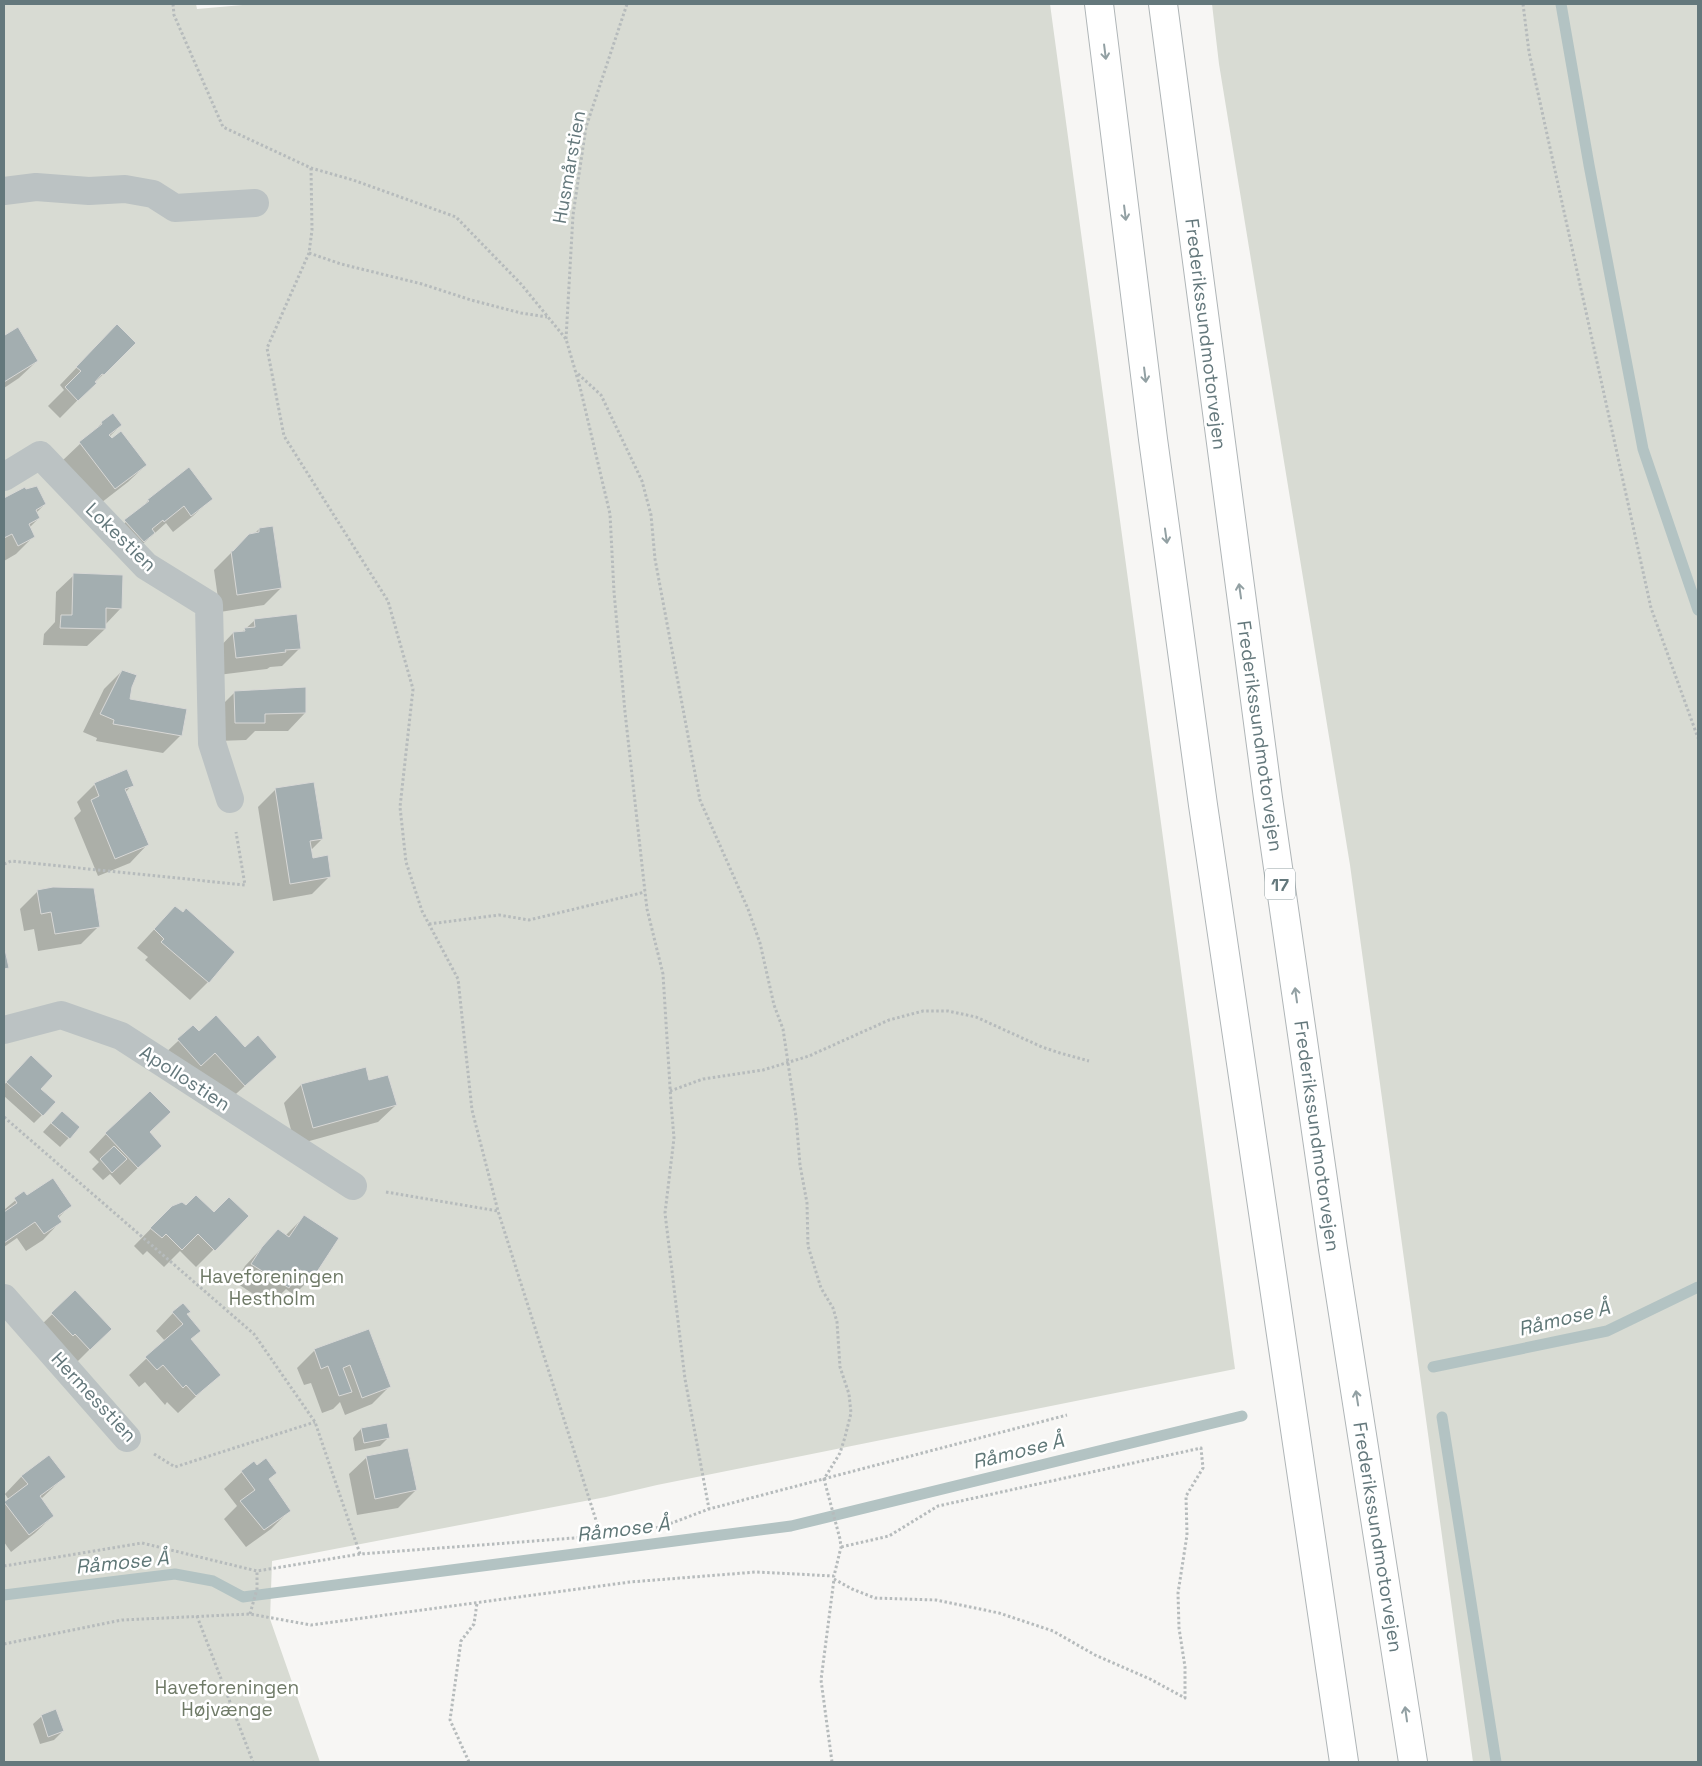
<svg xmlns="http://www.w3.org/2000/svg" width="1702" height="1766" font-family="'Space Grotesk',sans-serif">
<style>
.green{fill:#d8dbd3}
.shadow{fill:#0003}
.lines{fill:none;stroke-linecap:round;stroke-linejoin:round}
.stream{stroke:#b3c3c3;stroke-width:11}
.building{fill:#a3aeb0;stroke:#d8d8d6}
.highway-casing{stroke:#afb5b7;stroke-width:30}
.path{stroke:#b6bbbc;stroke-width:3;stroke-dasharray:2.5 2.5;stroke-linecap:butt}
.minor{stroke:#bbc2c3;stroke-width:28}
.highway{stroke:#fff;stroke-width:28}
.oneway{stroke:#92a0a3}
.labels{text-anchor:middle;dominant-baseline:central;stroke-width:5;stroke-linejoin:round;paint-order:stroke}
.shield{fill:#fff;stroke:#92a0a3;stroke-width:1}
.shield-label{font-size:18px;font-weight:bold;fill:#64787c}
.street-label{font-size:19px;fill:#64787c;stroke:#fff}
.park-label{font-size:19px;fill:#6f7a67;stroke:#fff}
.water-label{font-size:20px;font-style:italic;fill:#5f7777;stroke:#fff}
</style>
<rect width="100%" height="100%" fill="#f7f6f4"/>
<g class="green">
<path d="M4 4H196L197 9 254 4H1050L1235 1369 657 1485 606 1497 272 1561 270 1619 320 1762H4Z"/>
<path d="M1212 4H1698V1762H1473L1350 865 1219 64Z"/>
</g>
<g class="shadow">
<path d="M4 336 37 361 19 378 4 388Z"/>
<path d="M100 343H134L60 418 48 406 64 390 60 385Z"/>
<path d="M102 423 121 425 109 437 146 465 128 482 97 506 62 461Z"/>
<path d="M188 468 211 499 193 516 173 532 166 523 136 550 108 539 148 501Z"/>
<path d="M24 489 45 504 36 513 39 518 29 528 34 536 16 554 4 561V500Z"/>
<path d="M259 529 281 588 264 605 220 612 214 570 249 535 254 534Z"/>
<path d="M74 575 121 608 105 625V629L87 646 43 645 44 634 55 622 56 592Z"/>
<path d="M255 620 300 648 282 666 270 667 267 669 218 675 216 651 233 633 242 632Z"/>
<path d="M122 671 131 686 128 700 181 735 163 753 96 741 97 738 83 732 104 689Z"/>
<path d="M235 692 305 713 288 731H255L246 740 218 741 217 710Z"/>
<path d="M95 784 132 785 125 793 147 845 130 863 98 876 74 818 81 811 77 802Z"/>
<path d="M275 790 322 839 311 850 312 859 330 876 312 894 273 901 258 807Z"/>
<path d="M38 891 99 926 81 944 38 951 34 929 24 931 20 909Z"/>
<path d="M175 907 208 982 190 1000 145 960 148 957 137 948Z"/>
<path d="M193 1027 258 1074 226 1103 160 1058Z"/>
<path d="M22 1065 40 1089 42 1115 34 1123 4 1096V1085Z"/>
<path d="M365 1069 368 1082 396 1105 378 1122 295 1145 284 1103 301 1085Z"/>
<path d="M53 1121 79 1127 60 1147 43 1132Z"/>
<path d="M149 1133 143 1163 120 1185 110 1174 103 1180 92 1169 99 1162 89 1152 106 1134Z"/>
<path d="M24 1193 27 1197 70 1206 58 1218 60 1222 43 1240 26 1251 17 1238 4 1247V1210Z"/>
<path d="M186 1206 214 1214 247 1216 196 1267 180 1251 164 1267 147 1251 143 1255 134 1246 172 1207Z"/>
<path d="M304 1217 337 1238 312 1277 294 1295 286 1289 270 1305 235 1282 245 1266 278 1231 285 1236Z"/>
<path d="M75 1292 93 1346 72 1367 35 1331Z"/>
<path d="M173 1313 186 1315 200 1330 190 1340 219 1375 178 1413 167 1402 165 1405 145 1382 139 1387 129 1375 165 1341 156 1331Z"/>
<path d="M369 1330 389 1387 372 1404 345 1415 340 1402 333 1409 322 1413 311 1383 304 1385 297 1368 315 1350Z"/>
<path d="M361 1429 389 1437 380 1446 355 1451 353 1438Z"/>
<path d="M367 1457 416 1490 398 1508 357 1515 349 1474Z"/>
<path d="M257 1467 275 1473 268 1480 289 1511 271 1529 246 1547 224 1519 237 1506 224 1489 242 1472Z"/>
<path d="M22 1476 64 1477 41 1499 53 1516 35 1533 11 1552 4 1542V1504L9 1500 5 1494Z"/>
<path d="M42 1716 63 1731 54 1740 40 1744 33 1724Z"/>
</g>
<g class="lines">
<g class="stream">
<path d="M1561 4 1589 165 1643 449 1698 610"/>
<path d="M1433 1367 1607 1331 1698 1287"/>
<path d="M1442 1417 1496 1762"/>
<path d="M4 1595 175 1574 213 1581 243 1597 791 1526 1242 1416"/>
</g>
</g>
<g class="building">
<path d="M117 324 136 343 104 375 102 374 95 382 97 383 78 401 65 387 81 371 76 367Z"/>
<path d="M18 327 38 361 4 382V333L5 335Z"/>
<path d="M113 413 122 425 109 435 112 438 121 431 147 465 115 489 79 442 102 424 101 422Z"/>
<path d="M189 467 213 499 191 516 184 506 164 522 163 520 152 529 155 533 144 542 124 520 149 501 147 500Z"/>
<path d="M37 486 46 504 36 510 40 518 29 524 35 537 18 546 12 534 4 538V498L25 487 26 489Z"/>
<path d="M273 526 282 588 237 595 231 551H233L249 534 259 532V528Z"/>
<path d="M73 573 123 575 122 609 106 608V629L60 628 61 615H72Z"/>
<path d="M297 614 301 649 285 650 286 652 236 658 233 632 245 631 244 628 255 627 254 619Z"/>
<path d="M122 670 137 675 132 687 130 699 187 709 182 736 113 724 114 720 100 714Z"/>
<path d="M306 687V713L265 714V723H235L234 691Z"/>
<path d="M127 769 134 786 125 789 149 845 115 859 91 800 99 796 94 783Z"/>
<path d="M314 782 323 839 310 841 313 858 328 855 331 877 290 884 275 788Z"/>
<path d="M53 887 94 888 100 927 55 934 51 912 41 914 37 890Z"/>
<path d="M175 906 183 912 186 908 235 952 209 983 161 942 164 939 154 929Z"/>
<path d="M4 945 9 968 4 969Z"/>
<path d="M216 1015 245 1047 258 1035 277 1057 245 1086 215 1053 201 1066 177 1039 193 1025 199 1031Z"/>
<path d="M31 1055 53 1076 41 1089 56 1102 43 1116 6 1082Z"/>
<path d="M366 1067 369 1080 388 1075 397 1105 313 1128 301 1084Z"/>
<path d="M150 1091 171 1112 150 1132 162 1146 138 1168 105 1133Z"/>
<path d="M62 1111 80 1127 70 1139 51 1123Z"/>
<path d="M114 1146 127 1159 112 1173 100 1159Z"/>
<path d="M53 1178 72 1206 58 1216 62 1222 44 1234 35 1222 4 1243V1212L17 1203 14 1198 24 1191 27 1195Z"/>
<path d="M196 1195 214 1212 229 1197 249 1216 215 1251 198 1234 182 1250 166 1234 162 1238 150 1228 172 1206 182 1202 186 1205Z"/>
<path d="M304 1215 339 1238 313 1278 300 1270 289 1288 251 1264 262 1247 278 1229 289 1237Z"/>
<path d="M75 1290 112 1329 90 1350 75 1334 73 1336 51 1313Z"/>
<path d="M183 1303 191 1312 187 1314 201 1331 191 1339 221 1375 196 1396 186 1385 183 1388 163 1365 157 1370 145 1357 183 1324 172 1312Z"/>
<path d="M369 1329 391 1387 362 1398 350 1365 343 1368 352 1392 339 1396 328 1366 321 1369 314 1349Z"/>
<path d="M387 1423 390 1438 364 1443 361 1428Z"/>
<path d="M408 1448 417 1490 375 1499 366 1456Z"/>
<path d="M49 1455 66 1477 40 1496 54 1516 29 1535 4 1502 28 1484 21 1476Z"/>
<path d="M266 1458 277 1473 269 1479 291 1511 264 1530 240 1501 255 1490 241 1471 254 1461 257 1465Z"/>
<path d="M56 1709 64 1731 48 1737 41 1715Z"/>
</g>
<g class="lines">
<defs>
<g id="highway">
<path d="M1099 4 1153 439 1203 805 1344 1762"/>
<path d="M1163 4 1268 798 1333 1249 1413 1762"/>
</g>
</defs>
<use href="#highway" class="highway-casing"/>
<g class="path">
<path d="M173 4 174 15 223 127 311 168 353 180 456 217 521 284 566 339 580 387 610 514 614 592 625 712 645 892 647 909 663 974 671 1103 674 1138 665 1213 685 1379 709 1509"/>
<path d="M1523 4 1529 52 1651 608 1698 738"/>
<path d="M311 168 312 230 309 253 267 348 284 436 388 601 413 689 400 807 406 862 422 911 458 979 472 1110 498 1211 601 1536"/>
<path d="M309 253 341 264 422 284 471 300 521 313 547 317"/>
<path d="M566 339 573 215 586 127 627 4"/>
<path d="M4 864 11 861 245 885 236 832"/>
<path d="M429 924 499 915 529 920 645 892"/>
<path d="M670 1091 703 1079 763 1070 809 1056 889 1020 923 1011H948L976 1017 1042 1047 1060 1053 1089 1061"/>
<path d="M4 1117 254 1334 315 1422 360 1554"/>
<path d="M386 1192 498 1211"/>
<path d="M154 1454 175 1467 315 1422"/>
<path d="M4 1566 142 1543 257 1571 360 1554 601 1536 661 1527 709 1509 1067 1415"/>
<path d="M834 1579 852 1589 875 1598 936 1600 999 1613 1053 1631 1095 1655 1150 1679 1185 1698V1667L1179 1628 1178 1593 1187 1535 1186 1496 1203 1468 1201 1448 938 1506 889 1536 841 1547"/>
<path d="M250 1614 257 1589V1571"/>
<path d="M197 1616 253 1762"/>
<path d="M4 1644 122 1620 250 1614 311 1625 630 1582 756 1572 834 1576 841 1547 840 1539 824 1479 840 1453 845 1437 851 1413 849 1394 840 1367 837 1322 833 1308 821 1288 808 1246 807 1203 800 1165 796 1117 783 1029 774 1005 760 943 748 909 700 800 655 559 651 515 642 481 601 395 576 372"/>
<path d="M469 1762 450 1720 461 1641 474 1624 477 1603"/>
<path d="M832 1762 821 1680 834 1579"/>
</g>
<g class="minor">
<path d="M4 191 36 187 89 191 125 189 153 194 175 208 255 203"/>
<path d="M4 477 40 455 146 566 209 605 212 743 230 799"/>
<path d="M4 1030 61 1015 121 1036 353 1186"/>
<path d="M4 1298 127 1438"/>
</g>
<use href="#highway" class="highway"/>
</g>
<defs><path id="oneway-shaft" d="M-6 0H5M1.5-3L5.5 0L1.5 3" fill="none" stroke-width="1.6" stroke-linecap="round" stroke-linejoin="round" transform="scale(1.25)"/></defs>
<g class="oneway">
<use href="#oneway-shaft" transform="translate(1105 52) rotate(83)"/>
<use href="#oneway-shaft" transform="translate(1125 213) rotate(83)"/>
<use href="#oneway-shaft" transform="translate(1145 375) rotate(83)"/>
<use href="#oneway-shaft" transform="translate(1166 536) rotate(82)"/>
<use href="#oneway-shaft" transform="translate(1240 591) rotate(-98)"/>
<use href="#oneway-shaft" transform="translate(1296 995) rotate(-98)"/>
<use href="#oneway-shaft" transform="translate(1357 1398) rotate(-99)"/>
<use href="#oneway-shaft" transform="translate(1406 1714) rotate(-98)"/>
</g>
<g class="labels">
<rect class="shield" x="1265" y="868.5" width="30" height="31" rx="4"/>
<g class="shield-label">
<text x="1280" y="884">17</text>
</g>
<g class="street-label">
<text transform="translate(569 167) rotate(-80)">Husmårstien</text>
<text transform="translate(1206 334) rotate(83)">Frederikssundmotorvejen</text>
<text transform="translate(121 537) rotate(44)">Lokestien</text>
<text transform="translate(1260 736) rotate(82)">Frederikssundmotorvejen</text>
<text transform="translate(185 1078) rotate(33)">Apollostien</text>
<text transform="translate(1317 1136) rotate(82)">Frederikssundmotorvejen</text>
<text transform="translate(94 1397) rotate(47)">Hermesstien</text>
<text transform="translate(1378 1537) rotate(81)">Frederikssundmotorvejen</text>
</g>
<g class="park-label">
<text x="272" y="1276">Haveforeningen<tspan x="272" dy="22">Hestholm</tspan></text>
<text x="227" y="1687">Haveforeningen<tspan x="227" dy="22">Højvænge</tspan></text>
</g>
<g class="water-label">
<text transform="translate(1564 1318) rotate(-14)">Råmose Å</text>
<text transform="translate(1018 1451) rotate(-14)">Råmose Å</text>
<text transform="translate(623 1529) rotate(-7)">Råmose Å</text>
<text transform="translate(122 1562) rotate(-6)">Råmose Å</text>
</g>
</g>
<rect width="1702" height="1766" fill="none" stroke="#64787c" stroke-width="10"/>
</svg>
